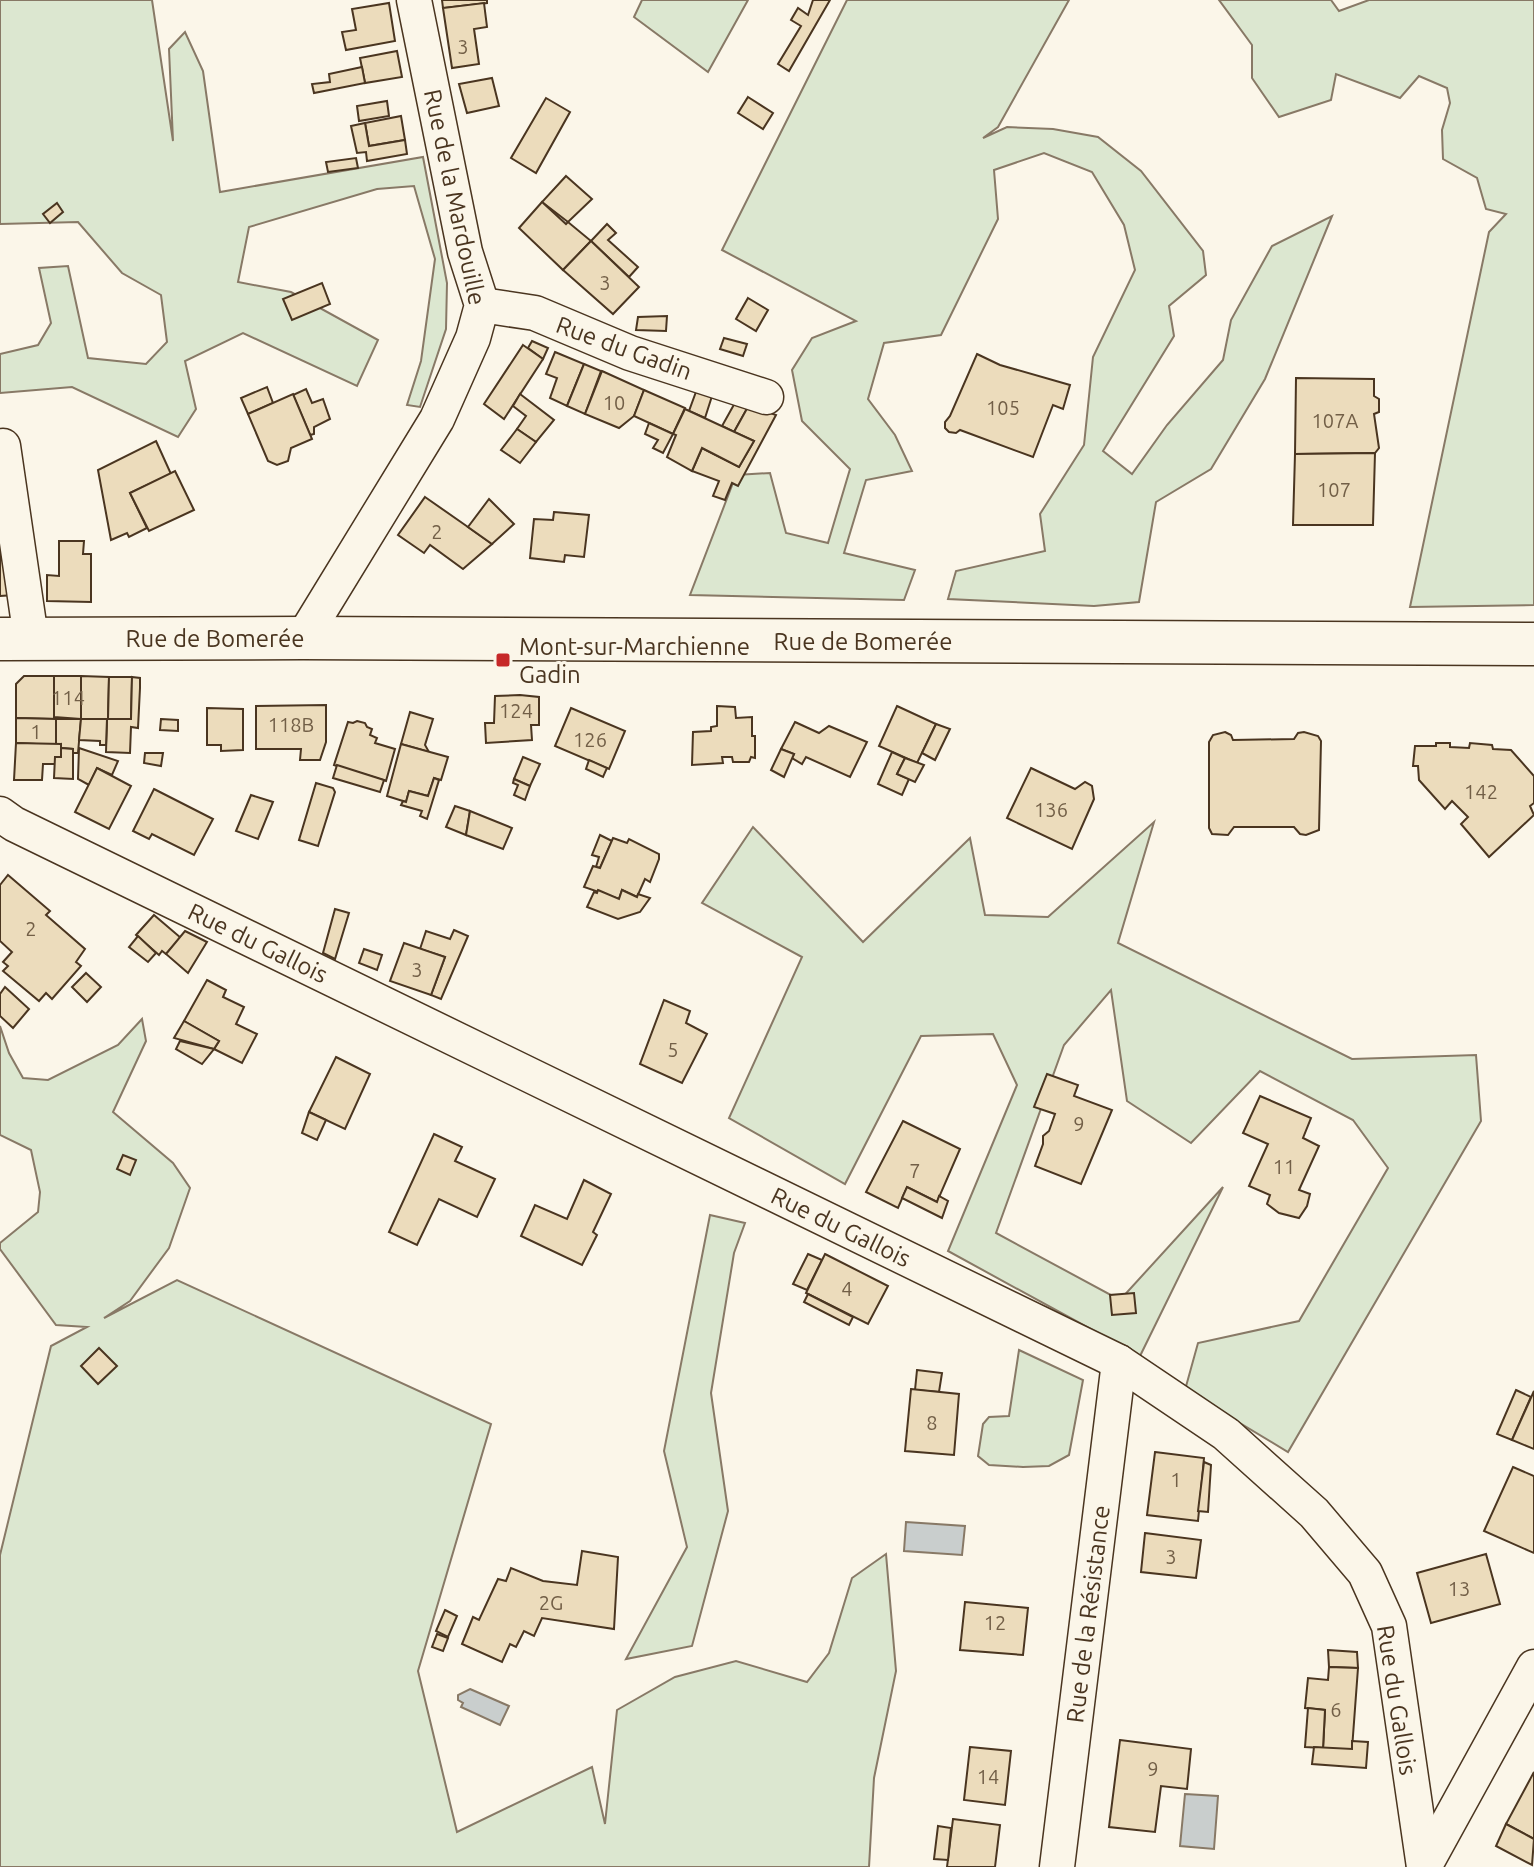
<svg xmlns="http://www.w3.org/2000/svg" width="1534" height="1867" font-family="Ubuntu,sans-serif">
<style>
.green{fill:#dce7d0;stroke:#887966;stroke-width:2}
.water{fill:#c9cecd;stroke:#887966;stroke-width:2}
.building{fill:#ecdcbc;stroke:#4a3520;stroke-width:2}
.lines{fill:none;stroke-linecap:round;stroke-linejoin:round}
.minor-casing{stroke:#4a3520;stroke-width:37}
.major-casing{stroke:#4a3520;stroke-width:45}
.minor{stroke:#fbf6e9;stroke-width:34}
.major{stroke:#fbf6e9;stroke-width:42}
.poi-dot{fill:#c62828;stroke:#fbf6e9;stroke-width:3}
.labels{text-anchor:middle;dominant-baseline:central;stroke-width:6;stroke-linejoin:round;paint-order:stroke}
.number-label{font-size:20px;fill:#725f47}
.street-label{font-size:24px;fill:#4a3520;stroke:#fbf6e9}
.poi-label{font-size:24px;fill:#4a3520;stroke:#fbf6e9;text-anchor:start}
</style>
<rect width="100%" height="100%" fill="#fbf6e9"/>
<g class="green">
<path d="M0 0H152L173 141 169 49 185 32 203 71 220 192 423 157 447 283 446 329 420 407 407 405 421 361 435 259 414 186 377 189 249 227 238 282 291 292 378 340 357 386 243 333 185 361 196 409 178 437 72 387 0 393V354L38 345 51 323 39 268 68 266 88 358 146 364 167 342 161 295 122 273 78 222 0 224Z"/>
<path d="M642 0H748L708 72 634 17Z"/>
<path d="M847 0H1069L998 127 983 138 1007 127 1053 129 1098 137 1141 171 1203 251 1206 275 1169 306 1174 336 1103 451 1132 474 1167 425 1223 360 1231 320 1272 246 1332 216 1265 379 1211 469 1156 502 1139 602 1094 606 948 599 956 571 1045 551 1040 514 1084 445 1093 357 1135 270 1124 225 1092 172 1044 153 994 170 998 219 941 335 884 343 868 399 895 435 912 471 866 480 844 553 915 570 904 600 690 595 736 475 770 473 786 533 828 543 850 469 802 421 792 370 812 338 856 321 722 250Z"/>
<path d="M1219 0H1331L1339 11 1369 0H1534V605L1410 607 1489 232 1506 214 1486 209 1477 178 1443 159 1442 130 1450 103 1447 88 1419 76 1400 98 1336 74 1331 100 1279 117 1252 78V45Z"/>
<path d="M1154 822 1118 943 1352 1059 1476 1055 1481 1121 1288 1452 1185 1390 1198 1343 1299 1321 1388 1168 1353 1120 1260 1071 1191 1143 1127 1101 1111 990 1064 1045 996 1233 1120 1300 1223 1187 1140 1356 948 1251 1017 1085 993 1034 921 1036 845 1184 729 1118 802 957 702 903 753 827 863 942 970 838 985 915 1048 917Z"/>
<path d="M142 1019 146 1041 113 1112 173 1163 190 1188 169 1248 130 1301 104 1318 177 1280 491 1424 418 1671 457 1832 592 1767 605 1824 617 1710 675 1677 736 1661 807 1682 829 1653 852 1578 886 1554 896 1671 874 1778 869 1867H0V1555L51 1346 87 1327 56 1325 0 1249V1243L38 1212 40 1192 31 1150 0 1135V1026L9 1053 23 1078 48 1080 118 1045Z"/>
<path d="M710 1215 745 1223 734 1253 711 1393 728 1511 692 1646 626 1659 687 1547 664 1451Z"/>
<path d="M1019 1350 1083 1380 1069 1455 1049 1466 1023 1467 989 1465 978 1456 983 1424 989 1417 1009 1416Z"/>
</g>
<g class="water">
<path d="M906 1522 965 1526 962 1555 904 1551Z"/>
<path d="M470 1689 509 1706 500 1725 461 1707 463 1703 458 1700V1695Z"/>
<path d="M1185 1794 1218 1796 1214 1849 1180 1846Z"/>
</g>
<g class="building">
<path d="M442 0H487V3L443 8Z"/>
<path d="M813 0H830L789 71 778 64 801 26 791 20 798 8 808 15Z"/>
<path d="M389 3 395 41 346 50 342 32 356 30 352 9Z"/>
<path d="M484 3 487 27 474 29 479 64 452 68 443 8Z"/>
<path d="M397 51 402 77 365 83 360 58Z"/>
<path d="M362 67 365 83 314 93 312 84 330 82 329 74Z"/>
<path d="M492 78 499 106 467 113 459 84Z"/>
<path d="M748 97 773 113 763 129 738 113Z"/>
<path d="M546 98 570 112 536 173 511 158Z"/>
<path d="M387 101 389 116 359 121 357 106Z"/>
<path d="M401 116 405 140 369 146 365 123Z"/>
<path d="M365 123 369 146 405 140 407 154 367 161 366 152 357 153 351 126Z"/>
<path d="M356 158 358 168 328 172 326 162Z"/>
<path d="M566 176 592 199 568 222 542 202Z"/>
<path d="M542 202 566 224 568 222 591 241 563 270 519 228Z"/>
<path d="M57 203 63 212 50 223 43 214Z"/>
<path d="M607 224 616 233 608 240 638 267 629 277 591 241Z"/>
<path d="M591 241 639 287 613 314 563 270Z"/>
<path d="M322 283 330 304 292 320 283 299Z"/>
<path d="M748 298 768 310 756 331 736 319Z"/>
<path d="M667 316 666 331 636 330 638 317Z"/>
<path d="M724 338 747 344 743 356 720 349Z"/>
<path d="M532 341 548 348 543 359 528 348Z"/>
<path d="M523 345 543 359 504 419 484 404Z"/>
<path d="M555 352 584 364 567 406 550 398 557 378 546 374Z"/>
<path d="M977 354 1000 365 1070 385 1063 409 1053 405 1033 457 960 430 956 433 949 432 945 428V422L950 416Z"/>
<path d="M584 364 601 371 585 414 567 406Z"/>
<path d="M602 371 644 390 634 416 619 428 585 414Z"/>
<path d="M1296 378 1374 379V396L1379 399V412L1374 414 1379 448 1375 453 1295 454Z"/>
<path d="M267 387 273 403 248 414 241 398Z"/>
<path d="M306 389 312 403 323 399 330 419 314 427V434L310 435 293 395Z"/>
<path d="M697 389 712 396 705 418 689 411Z"/>
<path d="M644 390 685 408 673 434 634 416Z"/>
<path d="M293 394 312 439 291 448 288 461 277 465 268 461 248 414Z"/>
<path d="M520 394 554 420 536 442 517 429 526 416 513 406Z"/>
<path d="M736 401 749 405 734 432 722 426Z"/>
<path d="M749 405 776 415 738 486 732 483 725 500 713 496 719 481 692 471 702 448 739 467 754 441 734 432Z"/>
<path d="M685 409 754 441 739 467 702 448 692 471 667 457 676 435 673 434Z"/>
<path d="M649 423 673 434 663 453 653 448 658 440 645 434Z"/>
<path d="M517 429 536 442 520 463 501 450Z"/>
<path d="M156 441 171 474 130 493 147 528 129 537 127 533 111 540 98 470Z"/>
<path d="M1375 453 1373 525H1293L1295 454Z"/>
<path d="M175 471 194 510 149 531 130 493Z"/>
<path d="M425 497 468 527 492 544 463 569 430 545 424 553 398 535Z"/>
<path d="M489 499 514 524 492 544 468 527Z"/>
<path d="M554 512 589 515 584 557 565 555 564 562 530 558 534 519 553 520Z"/>
<path d="M59 541H84L83 554H91V602L47 601V575L59 576Z"/>
<path d="M9 548 14 595 0 596V549Z"/>
<path d="M24 676H54L56 719 16 718V684Z"/>
<path d="M54 676H81V719L54 717Z"/>
<path d="M81 676 109 677 108 719H81Z"/>
<path d="M109 677H132L131 719H108Z"/>
<path d="M132 677 140 678V688L138 728 131 727 130 753 106 752 107 719H131Z"/>
<path d="M520 695 539 697V725H531L532 740 486 743 485 723H494L495 696Z"/>
<path d="M326 705V742L320 760H300L301 749H256V706Z"/>
<path d="M717 706 735 707 736 718 752 717V736H755V758L751 757 749 762H733L732 757H722L723 763 692 765 693 732 711 731V727L717 726Z"/>
<path d="M897 706 936 724 917 763 879 746Z"/>
<path d="M207 708 243 709V750L221 751V745H207Z"/>
<path d="M571 708 625 731 609 769 555 746Z"/>
<path d="M410 712 433 719 425 745 429 752 401 744Z"/>
<path d="M16 718 56 719V745L16 743Z"/>
<path d="M56 719H81L78 753H73V749L61 748V744L56 745Z"/>
<path d="M81 719H107L106 745H100V741L79 740Z"/>
<path d="M161 719 178 720V731L160 730Z"/>
<path d="M357 721 365 723 367 727 372 729 370 735 377 738 375 743 395 749 386 781 334 765 348 722 353 723Z"/>
<path d="M795 722 819 733 829 726 867 742 850 777 806 757 802 764 792 758 794 754 781 749Z"/>
<path d="M936 724 950 729 935 760 922 753Z"/>
<path d="M1225 732 1231 735 1233 740 1294 739 1298 733 1304 732 1318 736 1321 741 1319 830 1306 835 1300 834 1294 827H1234L1228 835 1212 834 1209 828V742L1213 735Z"/>
<path d="M16 743 61 744V757H55V764H43L42 780H14Z"/>
<path d="M1436 743H1450V747L1469 748 1470 743 1492 745 1493 749 1511 750 1534 776V803L1530 806 1534 815 1489 857 1461 824 1468 817 1452 801 1445 809 1419 780 1418 766H1413L1415 746H1436Z"/>
<path d="M401 744 448 757 441 780 434 778 428 796 409 791 406 802 387 796Z"/>
<path d="M61 748 73 749V779L54 778 55 757H61Z"/>
<path d="M79 748 118 761 112 775 97 768 89 785 78 779Z"/>
<path d="M781 749 794 754 784 777 771 770Z"/>
<path d="M892 752 905 758 897 774 909 779 902 795 878 784Z"/>
<path d="M145 753H163L161 766 144 763Z"/>
<path d="M523 757 540 764 530 786 514 779Z"/>
<path d="M905 758 924 765 915 782 897 774Z"/>
<path d="M589 760 607 768 603 777 586 769Z"/>
<path d="M337 765 384 780 380 792 333 778Z"/>
<path d="M97 768 131 786 109 829 75 812Z"/>
<path d="M1031 768 1075 789 1085 782 1092 786 1094 799 1072 849 1007 818Z"/>
<path d="M434 778 439 780 427 819 420 816 422 811 401 805 403 801 406 802 409 791 428 796Z"/>
<path d="M514 779 530 786 525 800 514 795 518 785 513 783Z"/>
<path d="M316 783 333 788 335 792 318 846 299 840Z"/>
<path d="M154 789 213 819 194 855 152 834 149 839 133 831Z"/>
<path d="M251 795 273 802 258 839 236 831Z"/>
<path d="M455 806 470 811 466 835 446 827Z"/>
<path d="M470 811 512 828 503 849 466 835Z"/>
<path d="M600 835 612 841 600 868 596 867 599 857 592 855Z"/>
<path d="M613 838 627 843 629 839 659 854V859L650 882 645 879 637 897 622 890 619 899 584 887 593 866 600 868Z"/>
<path d="M8 875 50 911 46 915 85 949 76 962 81 966 52 999 46 993 39 1001 3 971 8 966 3 962 12 952 0 941V885Z"/>
<path d="M598 890 619 899 622 890 637 897 638 894 650 898 640 912 618 919 587 907 594 892 597 893Z"/>
<path d="M335 909 349 913 335 959 323 953Z"/>
<path d="M154 915 181 938 166 954 162 951 159 955 136 935Z"/>
<path d="M454 930 468 936 441 999 431 995 445 957 420 949 426 931 450 939Z"/>
<path d="M185 931 207 942 188 973 166 954Z"/>
<path d="M138 936 156 953 148 962 129 947Z"/>
<path d="M404 943 445 957 431 995 390 981Z"/>
<path d="M364 949 382 955 377 970 359 963Z"/>
<path d="M86 973 101 987 87 1002 72 987Z"/>
<path d="M207 980 226 990 223 997 244 1007 236 1024 257 1034 242 1063 214 1049 219 1041 184 1021Z"/>
<path d="M5 987 29 1009 13 1028 0 1016V994Z"/>
<path d="M664 1000 690 1011 686 1023 707 1034 682 1083 640 1064Z"/>
<path d="M184 1021 219 1041 214 1049 174 1038Z"/>
<path d="M180 1041 214 1049 202 1064 176 1049Z"/>
<path d="M336 1057 370 1074 345 1129 309 1112Z"/>
<path d="M1047 1074 1078 1085 1074 1096 1112 1110 1081 1184 1035 1166 1043 1144V1136L1049 1131 1055 1114 1034 1107Z"/>
<path d="M1260 1096 1311 1118 1303 1138 1319 1146 1299 1190 1310 1194 1307 1206 1299 1218 1279 1213 1267 1204 1270 1195 1249 1186 1268 1144 1243 1133Z"/>
<path d="M309 1112 326 1120 317 1140 302 1133Z"/>
<path d="M903 1121 960 1149 937 1202 907 1187 898 1208 866 1192Z"/>
<path d="M434 1134 462 1147 455 1161 495 1179 477 1217 439 1199 417 1245 389 1232Z"/>
<path d="M123 1155 136 1160 130 1175 117 1169Z"/>
<path d="M584 1180 611 1194 593 1232 597 1235 582 1265 521 1236 535 1205 567 1219Z"/>
<path d="M907 1187 937 1202 939 1196 948 1201 942 1218 902 1198Z"/>
<path d="M808 1254 822 1260 807 1290 793 1284Z"/>
<path d="M825 1254 888 1286 868 1324 806 1293Z"/>
<path d="M1134 1293 1136 1313 1112 1315 1110 1295Z"/>
<path d="M808 1294 853 1317 849 1325 804 1302Z"/>
<path d="M99 1348 117 1366 98 1384 81 1366Z"/>
<path d="M917 1370 942 1373 939 1392 915 1390Z"/>
<path d="M911 1389 959 1394 954 1455 905 1451Z"/>
<path d="M1516 1390 1531 1397 1512 1440 1497 1434Z"/>
<path d="M1534 1391V1449L1512 1440Z"/>
<path d="M1155 1452 1204 1458 1198 1521 1147 1515Z"/>
<path d="M1204 1462 1211 1465 1208 1512 1198 1511Z"/>
<path d="M1513 1467 1534 1476V1553L1484 1531Z"/>
<path d="M1145 1533 1201 1540 1196 1578 1141 1572Z"/>
<path d="M582 1551 618 1557 614 1629 542 1618 534 1636 524 1631 516 1647 510 1644 502 1662 462 1644 473 1617 479 1620 498 1579 506 1581 511 1568 543 1581 577 1585Z"/>
<path d="M1486 1554 1500 1604 1431 1623 1417 1573Z"/>
<path d="M965 1602 1028 1608 1023 1655 960 1650Z"/>
<path d="M445 1610 457 1616 448 1637 436 1631Z"/>
<path d="M437 1634 448 1638 443 1651 432 1647Z"/>
<path d="M1328 1650 1357 1652 1358 1668 1329 1667Z"/>
<path d="M1329 1667 1358 1668 1352 1749 1323 1750 1325 1710 1305 1708 1308 1678 1328 1680Z"/>
<path d="M1308 1708 1325 1710 1323 1748 1305 1747Z"/>
<path d="M1120 1740 1191 1749 1187 1789 1161 1786 1155 1832 1109 1827Z"/>
<path d="M1352 1741 1368 1742 1366 1768 1312 1764 1314 1747 1352 1749Z"/>
<path d="M970 1747 1011 1751 1005 1805 964 1800Z"/>
<path d="M1534 1772V1839L1506 1824Z"/>
<path d="M953 1819 1000 1825 995 1867H947Z"/>
<path d="M1506 1824 1534 1839 1532 1865 1496 1846Z"/>
<path d="M938 1826 951 1828 948 1860 934 1859Z"/>
</g>
<g class="lines">
<defs>
<g id="minor">
<path d="M482 305 535 313 630 353 766 397"/>
<path d="M3 446 31 638"/>
<path d="M303 638 437 419 473 338 482 305 465 252 414 0"/>
<path d="M0 814 14 824 1119 1362 1226 1434 1314 1513 1365 1573 1389 1626 1424 1867"/>
<path d="M1057 1867 1119 1362"/>
<path d="M1424 1867 1534 1667"/>
</g>
<path id="major" d="M0 639 303 638 1534 644"/>
</defs>
<use href="#minor" class="minor-casing"/>
<use href="#major" class="major-casing"/>
<use href="#minor" class="minor"/>
<use href="#major" class="major"/>
</g>
<rect class="poi-dot" x="495" y="652" width="16" height="16" rx="4"/>
<g class="labels">
<g class="number-label">
<text x="463" y="46">3</text>
<text x="605" y="282">3</text>
<text x="614" y="402">10</text>
<text x="1003" y="407">105</text>
<text x="1335" y="420">107A</text>
<text x="1334" y="489">107</text>
<text x="437" y="531">2</text>
<text x="68" y="697">114</text>
<text x="516" y="710">124</text>
<text x="291" y="724">118B</text>
<text x="36" y="731">1</text>
<text x="590" y="739">126</text>
<text x="1481" y="791">142</text>
<text x="1051" y="809">136</text>
<text x="31" y="928">2</text>
<text x="417" y="969">3</text>
<text x="673" y="1049">5</text>
<text x="1079" y="1123">9</text>
<text x="1284" y="1166">11</text>
<text x="915" y="1170">7</text>
<text x="847" y="1288">4</text>
<text x="932" y="1422">8</text>
<text x="1176" y="1479">1</text>
<text x="1171" y="1556">3</text>
<text x="1459" y="1588">13</text>
<text x="551" y="1602">2G</text>
<text x="995" y="1622">12</text>
<text x="1336" y="1709">6</text>
<text x="1153" y="1768">9</text>
<text x="988" y="1776">14</text>
</g>
<g class="street-label">
<text transform="translate(455 197) rotate(78)">Rue de la Mardouille</text>
<text transform="translate(624 348) rotate(20)">Rue du Gadin</text>
<text x="215" y="638">Rue de Bomerée</text>
<text x="863" y="641">Rue de Bomerée</text>
<text transform="translate(258 943) rotate(26)">Rue du Gallois</text>
<text transform="translate(841 1227) rotate(26)">Rue du Gallois</text>
<text transform="translate(1088 1614) rotate(-83)">Rue de la Résistance</text>
<text transform="translate(1397 1700) rotate(81)">Rue du Gallois</text>
</g>
<g class="poi-label">
<text x="519" y="646">Mont-sur-Marchienne<tspan x="519" dy="28">Gadin</tspan></text>
</g>
</g>
</svg>
